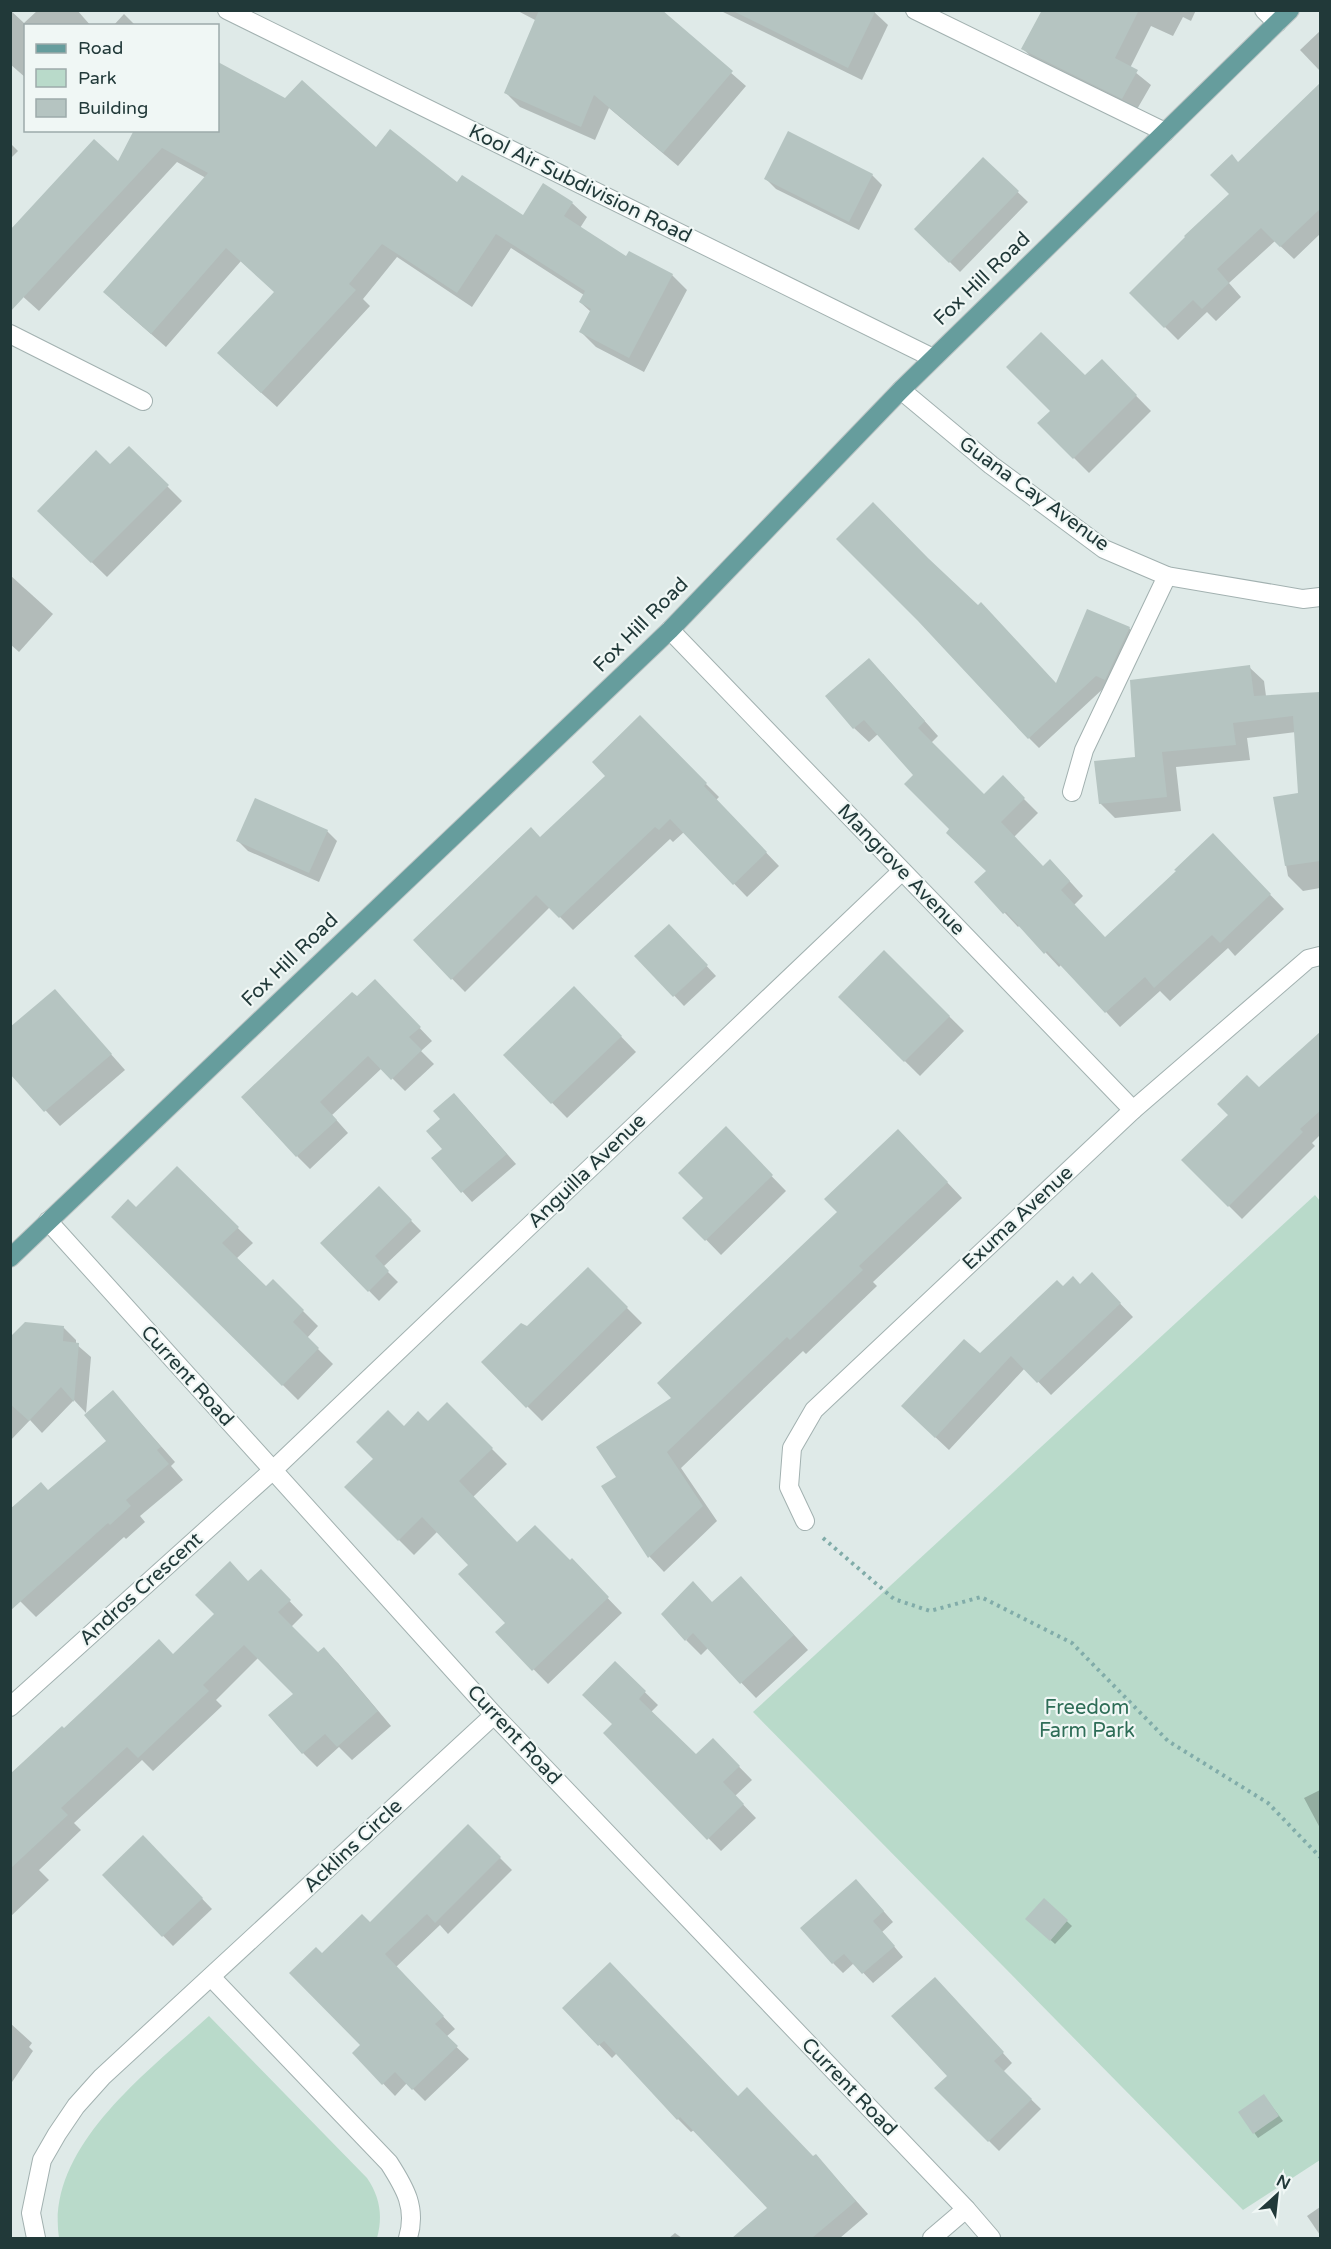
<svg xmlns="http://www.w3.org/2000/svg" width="1331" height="2249" font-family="'Varela Round',sans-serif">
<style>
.green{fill:#b9daca}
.shadow{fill:#0003}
.building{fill:#b5c4c1}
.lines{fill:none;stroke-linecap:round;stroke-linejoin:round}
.minor-casing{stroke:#a2b1b0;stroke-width:20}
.major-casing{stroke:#bcc4c4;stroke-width:20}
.path{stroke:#81aca9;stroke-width:4;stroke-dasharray:3 4.5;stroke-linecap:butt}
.minor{stroke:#fff;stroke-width:18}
.major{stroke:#669d9d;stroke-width:18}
.labels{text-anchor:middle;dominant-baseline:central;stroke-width:4.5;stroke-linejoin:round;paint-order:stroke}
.street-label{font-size:20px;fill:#213939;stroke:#f0f7f5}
.park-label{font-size:20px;fill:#2e6d57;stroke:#f0f7f5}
</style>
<rect width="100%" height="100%" fill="#dfeae8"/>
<g class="green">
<path d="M1315 1195 1320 1201V2160L1243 2210 753 1712Z"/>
<path d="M209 2016 367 2178C380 2197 383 2216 377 2238H59C45 2147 149 2071 209 2016Z"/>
</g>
<g class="shadow">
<path d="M10 10 24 23 38 10H77L91 26H26V78L10 64Z"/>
<path d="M516 10H659L746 86 678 166 609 108 595 140 520 107 506 93 537 21Z"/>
<path d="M719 10H872L888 25 862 80Z"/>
<path d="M1061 10H1196L1191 21 1183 17 1173 36 1151 26 1130 68 1151 85 1136 111 1037 62 1023 49Z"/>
<path d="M124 14 136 26H113Z"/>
<path d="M1320 31V71L1300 50Z"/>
<path d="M218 64 376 149 457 184 523 217 572 203 587 217 580 228 627 258 672 275 687 290 644 372 596 347 581 332 591 312 580 302 584 295 511 248 472 307 397 257 363 299 370 306 277 407 234 368 275 292 241 261 166 347 120 307 206 178 177 162 39 311 10 285 118 163 135 130H218Z"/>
<path d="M1320 85V234L1294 259 1275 241 1229 283 1241 297 1216 321 1207 312 1178 340 1131 293 1231 194 1239 164Z"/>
<path d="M10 143 18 151 10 159Z"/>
<path d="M983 159 1028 202 960 272 916 229Z"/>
<path d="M872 175 882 185 859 230 776 189 766 179Z"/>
<path d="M1102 361 1151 411 1089 473 1039 423Z"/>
<path d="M129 448 182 501 107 577 39 511 110 466Z"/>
<path d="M10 575 53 614 19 652 10 644Z"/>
<path d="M978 607 1057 685 1129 628 1139 638 1106 686 1039 748 1029 738Z"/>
<path d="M1249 667 1264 681 1266 696 1320 693V888L1303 891 1288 876 1274 799 1299 794 1296 732 1247 738 1250 760 1176 767 1181 811 1115 818 1100 803 1137 758Z"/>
<path d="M883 674 938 736 931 743 984 796 1003 778 1038 813 1014 837 1043 868 1064 875 1083 896 1074 905 1105 938 1178 871 1212 835 1284 909 1235 956 1228 948 1170 1001 1160 991 1120 1027 1062 964 1059 967 1020 925 1018 927 976 882 988 871 952 829 915 775 878 734 869 742 854 728Z"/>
<path d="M640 718 719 797 716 800 779 866 747 897 684 832 673 842 670 839 573 930 550 907 465 992 415 941 540 839 607 776Z"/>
<path d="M327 831 337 841 319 882 248 851 238 841Z"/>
<path d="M669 926 716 976 684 1006 637 956Z"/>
<path d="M884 952 964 1031 920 1076 840 997Z"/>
<path d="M375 981 432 1041 421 1051 434 1064 405 1091 382 1068 332 1115 348 1133 310 1169 297 1156 357 998Z"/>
<path d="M574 988 636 1052 567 1118 505 1055Z"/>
<path d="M55 991 125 1070 60 1126 10 1072Z"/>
<path d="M1320 1034V1135L1312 1143 1315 1146 1242 1219 1183 1160Z"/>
<path d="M464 1105 516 1164 472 1202 433 1159 444 1149Z"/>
<path d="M726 1129 786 1191 721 1255 685 1218 705 1198Z"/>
<path d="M913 1146 962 1198 873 1282 877 1286 806 1354 803 1351 681 1468 717 1521 664 1572 650 1557 603 1486 618 1477Z"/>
<path d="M177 1168 253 1243 236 1259 266 1289 273 1281 318 1326 307 1338 333 1364 298 1400 113 1217 136 1209Z"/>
<path d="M379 1188 421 1231 383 1267 398 1282 379 1301 322 1243Z"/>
<path d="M588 1269 642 1323 542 1421 483 1362 527 1328Z"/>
<path d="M1092 1274 1133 1317 1051 1395 1025 1368 949 1450 916 1419 980 1355 1063 1288 1081 1286Z"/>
<path d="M64 1328 76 1340V1344L91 1357 86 1413 74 1400 42 1433 30 1420 10 1441V1339Z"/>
<path d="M113 1392 175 1462 171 1466 183 1480 140 1516 145 1522 126 1539 124 1537 36 1617 10 1591 48 1492 108 1441Z"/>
<path d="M447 1404 507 1464 473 1497 517 1544 570 1562 572 1561 622 1613 548 1684 497 1632 507 1623 470 1565 438 1531 414 1555 346 1487 404 1428 428 1423Z"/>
<path d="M249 1582 274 1585 303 1615 291 1627 318 1654 324 1649 338 1663 391 1726 352 1760 339 1747 317 1767 303 1753 295 1694 259 1657 216 1700 222 1706 153 1771 142 1760 74 1823 81 1830 39 1870 49 1880 10 1917V1776L64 1730 174 1656Z"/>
<path d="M756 1593 808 1650 756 1698 708 1648 701 1655 686 1640 713 1604Z"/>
<path d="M615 1663 658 1705 651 1712 696 1756 713 1740 752 1780 735 1796 756 1818 721 1851 605 1733 613 1725Z"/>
<path d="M1320 1790V1828L1304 1798Z"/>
<path d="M468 1826 512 1870 448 1934 440 1925 396 1967 455 2029 446 2037 469 2059 425 2101 407 2083 395 2096 354 2053 362 2045 322 1956 370 1924Z"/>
<path d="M143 1837 212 1909 173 1946 104 1875Z"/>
<path d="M866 1891 893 1922 882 1932 903 1957 873 1983 854 1963 843 1973 833 1963Z"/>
<path d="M1044 1900 1072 1926 1055 1944 1032 1923Z"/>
<path d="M945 1989 1012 2063 1003 2072 1041 2109 999 2151 936 2088 949 2076Z"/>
<path d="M564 2008 738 2098 814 2158 816 2156 868 2214 840 2238H734L769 2209 694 2130 691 2132 678 2119 617 2053 612 2058Z"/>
<path d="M10 2023 32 2043 29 2047 33 2051 10 2085Z"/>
<path d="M1268 2101 1283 2121 1258 2138 1240 2113Z"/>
<path d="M1320 2207V2235L1307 2216Z"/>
<path d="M675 2233 682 2238H669Z"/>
</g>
<g class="building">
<path d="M539 10H662L733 71 663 153 594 95 581 127 504 93Z"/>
<path d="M731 10H876L848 68Z"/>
<path d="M1042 10H1139L1115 58 1138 70 1122 99 1021 49Z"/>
<path d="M218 62 285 98 302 80 376 147 390 129 457 182 462 175 523 215 543 183 573 202 564 216 626 256 629 251 673 274 629 358 579 332 591 309 579 302 585 291 496 234 457 293 382 244 349 284 356 290 261 393 217 353 274 292 226 248 151 334 103 292 208 173 162 148 10 312V230L94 139 118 161 133 132 129 130H218Z"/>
<path d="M1320 83V209L1280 247 1261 228 1217 269 1229 283 1202 309 1193 300 1164 328 1129 293 1185 237 1184 236 1229 194 1210 175 1232 154 1238 162Z"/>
<path d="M788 131 873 174 849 222 764 179Z"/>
<path d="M983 157 1019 191 949 263 914 229Z"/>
<path d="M1041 332 1085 375 1102 359 1137 395 1073 459 1037 423 1050 411 1006 367Z"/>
<path d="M129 446 169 485 91 563 37 511 96 450 110 464Z"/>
<path d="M873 502 928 558 978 605 981 602 1056 683 1087 609 1130 627 1105 680 1096 676 1028 739 918 621 836 539Z"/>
<path d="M869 658 925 721 918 728 984 794 1003 775 1025 798 1001 822 1043 866 1050 859 1070 881 1061 890 1105 937 1176 871 1174 870 1213 833 1271 894 1220 943 1212 935 1154 988 1145 977 1105 1013 1047 951 1044 954 1006 912 1003 914 974 882 986 871 946 833 949 829 904 784 913 775 864 720 853 729 825 696Z"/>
<path d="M1250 665 1254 696 1320 692V861L1285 866 1273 797 1298 793 1293 716 1233 723 1236 745 1162 752 1167 797 1099 804 1094 761 1135 757 1130 680Z"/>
<path d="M640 715 707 783 704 786 767 852 733 885 670 819 659 830 655 827 559 918 536 895 451 980 413 940 531 827 540 837 605 776 592 762Z"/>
<path d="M255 798 328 830 309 873 236 841Z"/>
<path d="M669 924 708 965 673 997 634 956Z"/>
<path d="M884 950 950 1016 904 1062 838 997Z"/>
<path d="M375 979 421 1027 409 1037 422 1050 391 1080 368 1056 320 1102 337 1120 296 1157 241 1097 352 992 357 996Z"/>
<path d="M574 986 622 1036 551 1104 503 1055Z"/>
<path d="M55 989 112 1054 44 1112 10 1074V1027Z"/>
<path d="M1320 1032V1111L1300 1129 1303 1132 1228 1207 1181 1160 1228 1115 1217 1104 1247 1075 1259 1087Z"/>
<path d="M454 1093 507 1154 461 1193 431 1158 442 1149 426 1131 440 1119 433 1111Z"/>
<path d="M726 1126 773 1175 705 1241 682 1218 703 1198 678 1173Z"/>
<path d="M898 1129 948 1182 859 1266 863 1270 790 1340 787 1337 667 1452 703 1506 648 1558 601 1486 616 1477 596 1447 671 1398 657 1383 837 1212 824 1199Z"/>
<path d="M177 1166 239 1227 222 1243 266 1286 273 1279 304 1310 293 1322 319 1348 282 1386 111 1217 128 1199 136 1207Z"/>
<path d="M379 1186 412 1220 375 1256 389 1271 368 1292 320 1243Z"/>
<path d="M588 1267 628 1307 526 1408 481 1362 521 1323 527 1326Z"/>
<path d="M1092 1272 1121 1303 1037 1383 1011 1356 935 1438 901 1406 964 1339 980 1353 1057 1280 1063 1286 1073 1276 1080 1284Z"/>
<path d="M25 1322 64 1326 63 1341 79 1343 74 1402 61 1387 29 1421 10 1404V1337Z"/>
<path d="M113 1390 161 1447 157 1450 169 1464 126 1500 131 1506 110 1525 108 1523 10 1611V1509L41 1482 48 1490 106 1441 84 1415Z"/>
<path d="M447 1402 493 1448 459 1481 517 1542 535 1525 570 1560 572 1558 609 1597 532 1671 495 1632 505 1623 458 1574 468 1565 422 1517 398 1541 344 1487 373 1459 356 1442 388 1410 404 1426 418 1411 428 1421Z"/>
<path d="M230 1561 248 1581 261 1569 291 1600 278 1612 318 1652 324 1647 378 1711 337 1747 325 1734 302 1754 268 1715 293 1694 244 1645 203 1685 209 1691 138 1758 127 1747 61 1808 68 1815 10 1869V1774L62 1726 64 1728 159 1639 173 1654 214 1614 195 1595Z"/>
<path d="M741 1576 794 1635 740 1684 693 1633 685 1641 661 1614 693 1581 712 1602Z"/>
<path d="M615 1661 646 1691 639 1699 696 1754 713 1738 740 1766 723 1782 744 1804 707 1840 603 1733 612 1724 582 1695Z"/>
<path d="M468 1824 501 1857 435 1923 427 1914 385 1954 444 2016 435 2024 458 2046 412 2090 395 2072 382 2085 352 2053 360 2045 289 1973 316 1947 322 1953 362 1914 370 1922Z"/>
<path d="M143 1835 203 1898 162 1937 102 1875Z"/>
<path d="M856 1879 884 1911 873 1921 895 1946 862 1974 844 1954 832 1964 800 1928Z"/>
<path d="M1044 1898 1068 1920 1050 1941 1025 1919Z"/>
<path d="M610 1962 738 2096 747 2087 813 2156 816 2154 856 2201 812 2238H732L767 2208 680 2117 677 2120 604 2041 598 2046 562 2008Z"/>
<path d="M935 1977 1004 2052 994 2061 1032 2099 988 2142 934 2088 947 2076 891 2016Z"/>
<path d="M1264 2094 1279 2116 1253 2134 1238 2112Z"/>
</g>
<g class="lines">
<defs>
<g id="minor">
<path d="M227 10 933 358"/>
<path d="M915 10 1165 132"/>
<path d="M1264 10 1277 23"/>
<path d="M10 334 143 401"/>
<path d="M901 390 991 465 1104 549 1167 576 1303 599 1320 597"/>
<path d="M670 630 1133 1110"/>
<path d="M1072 792 1084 750 1167 576"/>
<path d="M48 1221 494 1715 966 2209 991 2238"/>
<path d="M805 1521 789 1487 792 1448 814 1410 1133 1110 1308 959 1320 956"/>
<path d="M10 1707 272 1471 902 871"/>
<path d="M211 1977 389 2163C405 2188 417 2208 408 2238"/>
<path d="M36 2238 31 2213 42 2160 57 2134 76 2106 102 2077 494 1715"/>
<path d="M932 2238 966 2209"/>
</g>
<path id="major" d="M10 1258 670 630 901 390 1290 10"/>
</defs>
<use href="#minor" class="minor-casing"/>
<use href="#major" class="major-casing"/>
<path class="path" d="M823 1538 894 1599 930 1611 981 1597 1072 1643 1168 1741 1268 1803 1320 1857"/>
<use href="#minor" class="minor"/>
<use href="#major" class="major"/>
</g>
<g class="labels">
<g class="street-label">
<text transform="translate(580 184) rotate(26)">Kool Air Subdivision Road</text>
<text transform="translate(982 279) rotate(-44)">Fox Hill Road</text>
<text transform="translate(1034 494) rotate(36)">Guana Cay Avenue</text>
<text transform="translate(641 625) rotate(-45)">Fox Hill Road</text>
<text transform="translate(901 870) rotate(46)">Mangrove Avenue</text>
<text transform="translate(290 960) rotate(-44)">Fox Hill Road</text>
<text transform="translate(587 1171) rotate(-44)">Anguilla Avenue</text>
<text transform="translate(1018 1218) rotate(-43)">Exuma Avenue</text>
<text transform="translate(187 1376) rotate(48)">Current Road</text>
<text transform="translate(141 1589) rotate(-42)">Andros Crescent</text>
<text transform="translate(514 1735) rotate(47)">Current Road</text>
<text transform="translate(353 1846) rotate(-43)">Acklins Circle</text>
<text transform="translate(849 2087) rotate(46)">Current Road</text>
</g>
<g class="park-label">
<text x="1087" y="1708">Freedom<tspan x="1087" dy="23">Farm Park</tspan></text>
</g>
</g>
<rect width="1331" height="2249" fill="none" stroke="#213939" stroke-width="24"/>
<rect x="24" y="24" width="195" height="108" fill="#f0f7f5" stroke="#9dabaa" stroke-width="1.5"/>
<rect x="36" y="44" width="30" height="9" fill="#669d9d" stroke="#9dabaa" stroke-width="1.5"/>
<text x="78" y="54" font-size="18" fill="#213939">Road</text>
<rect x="36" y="69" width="30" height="18" fill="#b9daca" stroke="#9dabaa" stroke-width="1.5"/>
<text x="78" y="84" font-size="18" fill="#213939">Park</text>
<rect x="36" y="99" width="30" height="18" fill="#b5c4c1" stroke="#9dabaa" stroke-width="1.5"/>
<text x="78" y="114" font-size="18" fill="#213939">Building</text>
<g transform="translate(1277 2195) rotate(27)" stroke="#f0f7f5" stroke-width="4.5" paint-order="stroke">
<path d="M0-4.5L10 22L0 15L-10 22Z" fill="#213939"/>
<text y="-9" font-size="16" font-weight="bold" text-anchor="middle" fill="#213939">N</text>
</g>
</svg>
